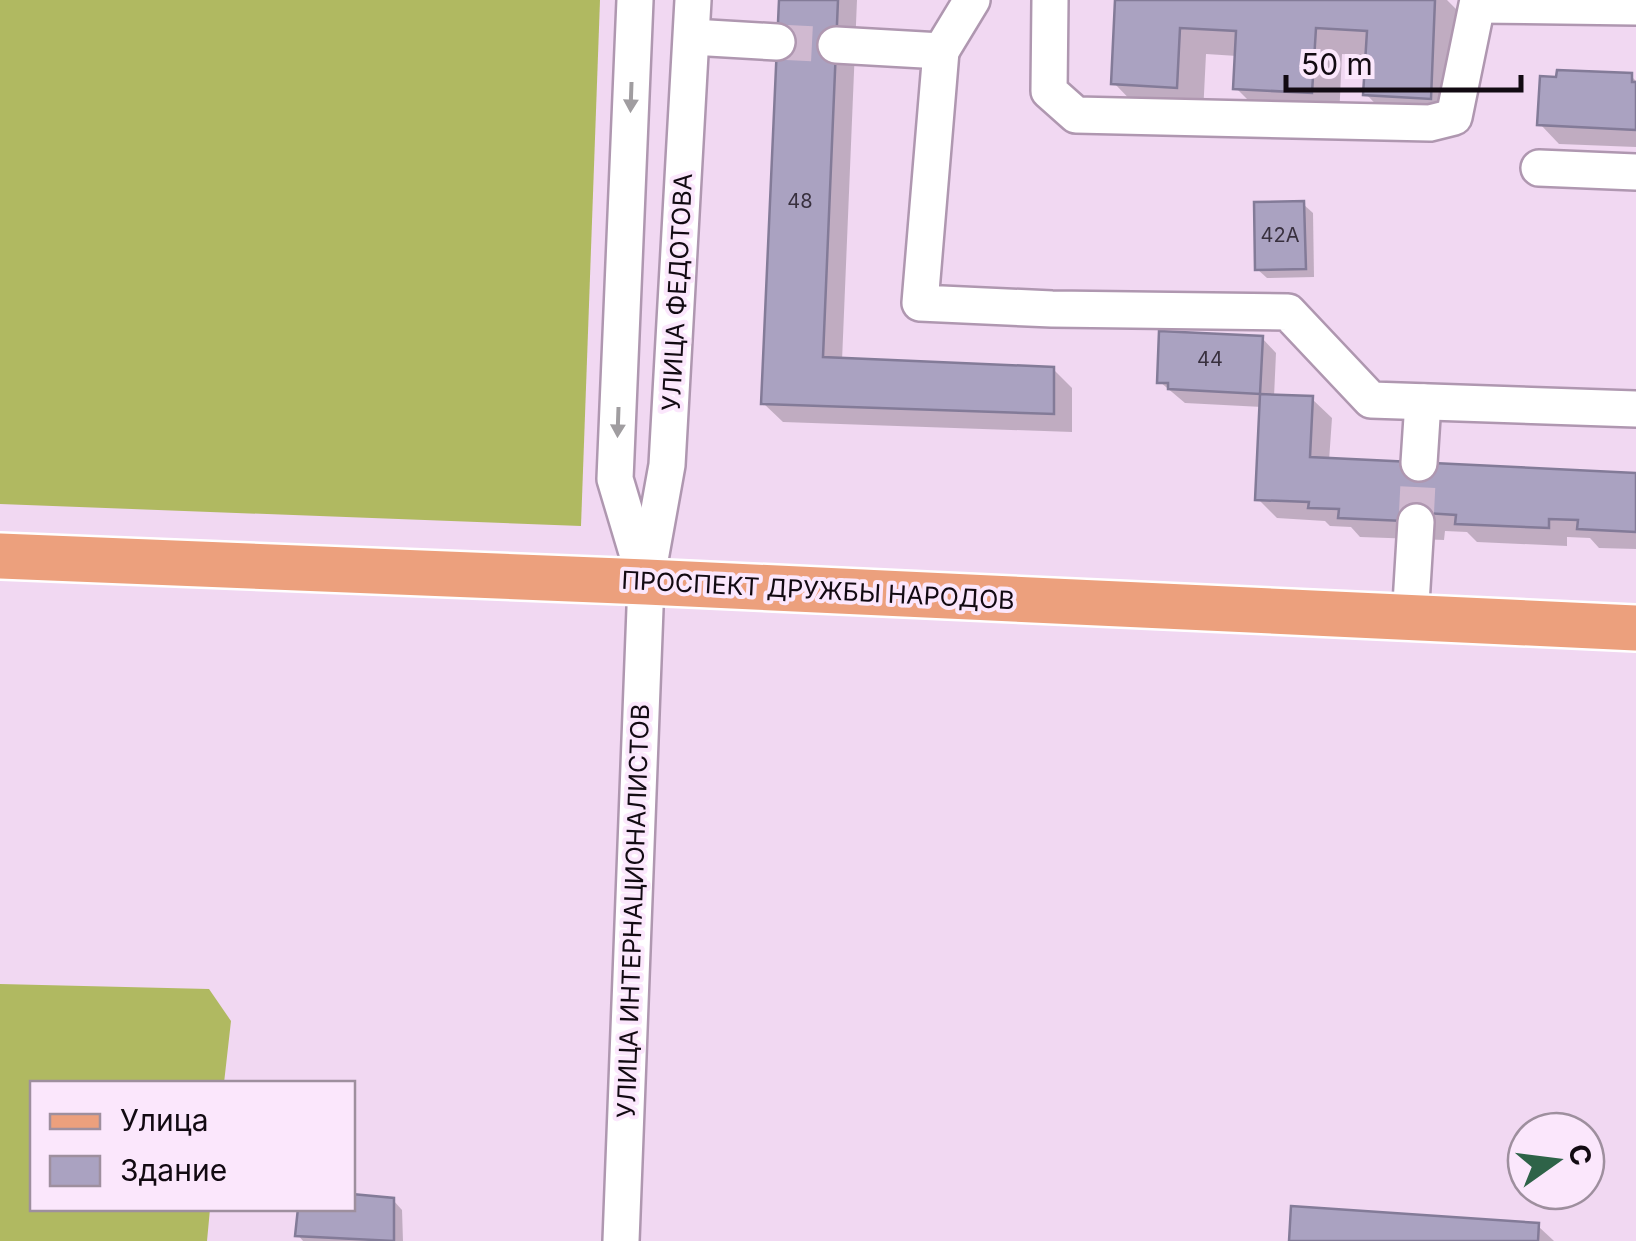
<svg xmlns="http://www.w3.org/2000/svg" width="1636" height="1241" font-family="Inter,sans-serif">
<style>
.forest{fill:#b0b961}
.shadow{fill:#0003}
.building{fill:#aaa2c1;stroke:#837b98;stroke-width:2.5}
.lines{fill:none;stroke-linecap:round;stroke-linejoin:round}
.minor-tunnel{stroke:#d0b9d0;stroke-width:35;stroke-dasharray:35 18;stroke-linecap:butt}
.minor-casing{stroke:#af97b0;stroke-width:40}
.major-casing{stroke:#fff;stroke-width:50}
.minor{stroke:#fff;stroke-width:35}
.major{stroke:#eca07d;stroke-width:45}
.oneway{fill:#a09da0}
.labels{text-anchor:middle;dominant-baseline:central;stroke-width:8;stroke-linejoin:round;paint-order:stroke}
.number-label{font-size:20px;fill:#38303e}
.street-label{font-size:25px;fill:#120a12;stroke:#fbe7fc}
</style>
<rect width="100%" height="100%" fill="#f1d8f2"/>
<g class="forest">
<path d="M0 0H600L581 526 0 504Z"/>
<path d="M0 984 209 989 231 1021 224 1083 32 1084V1208L210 1209 207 1241H0Z"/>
</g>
<g class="shadow">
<path d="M781 0H857L842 361 1053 369 1072 388V432L783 422 763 403Z"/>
<path d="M1118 0H1447L1462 15 1457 125 1393 122 1366 94 1368 56 1342 54 1339 119 1263 115 1236 88 1237 56 1206 54 1203 114 1141 111 1114 83Z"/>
<path d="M1631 76 1636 81V147L1559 144 1540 124Z"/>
<path d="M1303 204 1313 213 1314 277 1267 278 1257 269Z"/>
<path d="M1262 338 1276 353 1274 397 1312 399 1332 418 1329 461 1636 475V549L1599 548 1590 538 1567 537V546L1477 542 1467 532 1445 531 1444 540 1360 537 1351 527 1330 526 1325 521 1277 518 1258 499 1262 407 1185 403 1160 382Z"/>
<path d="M393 1200 402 1210 403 1241H303L298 1235 352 1208Z"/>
<path d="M1538 1226 1554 1241H1292Z"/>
</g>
<g class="building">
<path d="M779 0H838L823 357 1054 367V414L761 404Z"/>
<path d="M1115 0H1435L1431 99 1363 95 1367 31 1316 28 1312 93 1233 89 1236 31 1180 28 1177 88 1111 84Z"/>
<path d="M1557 70 1632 73V82H1636V130L1537 125 1540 76 1556 77Z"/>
<path d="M1304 201 1306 269 1255 270 1254 202Z"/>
<path d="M1159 331 1263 336 1260 394 1168 389V383H1157Z"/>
<path d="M1260 394 1313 396 1310 457 1636 473V532L1577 529 1578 520 1549 519V528L1455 524 1456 515 1426 513V522L1338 518 1339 509 1308 508 1309 502 1255 500Z"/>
<path d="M352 1194 394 1198V1241L295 1236 298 1208H352Z"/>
<path d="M1291 1206 1539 1223 1538 1241H1289Z"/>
</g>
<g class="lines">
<g class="minor-tunnel">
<path d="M777 42 836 45"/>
<path d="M1416 522 1419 463"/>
</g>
<defs>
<g id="minor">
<path d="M635 0 615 479 644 576"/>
<path d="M1050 0 1049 91 1076 115 1430 123 1454 117 1478 0"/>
<path d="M1478 5 1636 7"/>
<path d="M692 37 777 42"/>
<path d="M836 45 941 51 920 303 1052 309 1288 312 1371 400 1636 409"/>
<path d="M941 51 972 0"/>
<path d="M1539 168 1636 172"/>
<path d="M1419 463 1423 402"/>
<path d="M1410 620 1416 522"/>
<path d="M621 1241 646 582 667 465 693 0"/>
</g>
<path id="major" d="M0 556 646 582 1636 628"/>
</defs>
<use href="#minor" class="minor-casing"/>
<use href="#major" class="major-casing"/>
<use href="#minor" class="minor"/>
<use href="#major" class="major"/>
</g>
<defs><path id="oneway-solid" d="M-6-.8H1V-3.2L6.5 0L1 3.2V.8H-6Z" transform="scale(2.5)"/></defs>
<g class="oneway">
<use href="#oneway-solid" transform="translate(631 97) rotate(92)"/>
<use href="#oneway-solid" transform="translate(618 422) rotate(92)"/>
</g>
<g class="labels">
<g class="number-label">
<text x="800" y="201">48</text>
<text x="1280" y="235">42А</text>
<text x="1210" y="359">44</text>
</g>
<g class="street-label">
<text transform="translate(677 292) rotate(-87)">УЛИЦА ФЕДОТОВА</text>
<text transform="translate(818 590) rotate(3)">ПРОСПЕКТ ДРУЖБЫ НАРОДОВ</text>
<text transform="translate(633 911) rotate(-88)">УЛИЦА ИНТЕРНАЦИОНАЛИСТОВ</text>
</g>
</g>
<rect x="30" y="1081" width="325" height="130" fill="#fbe7fc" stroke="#9e8f9e" stroke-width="2.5"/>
<rect x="50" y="1114" width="50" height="15" fill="#eca07d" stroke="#9e8f9e" stroke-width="2.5"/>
<text x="120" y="1131" font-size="30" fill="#120a12">Улица</text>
<rect x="50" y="1156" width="50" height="30" fill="#aaa2c1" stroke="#9e8f9e" stroke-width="2.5"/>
<text x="120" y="1181" font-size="30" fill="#120a12">Здание</text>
<g transform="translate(1556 1161) rotate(76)"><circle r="48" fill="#fbe7fc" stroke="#9e8f9e" stroke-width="2.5"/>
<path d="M0-8L18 38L0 25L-18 38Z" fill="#2e6348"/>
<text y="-15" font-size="28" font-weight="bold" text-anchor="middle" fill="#120a12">С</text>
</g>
<path d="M1286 75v15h235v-15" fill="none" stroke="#120a12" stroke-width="5"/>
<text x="1301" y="75" font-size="30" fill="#120a12" stroke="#fbe7fc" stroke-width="8" paint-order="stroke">50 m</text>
</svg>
